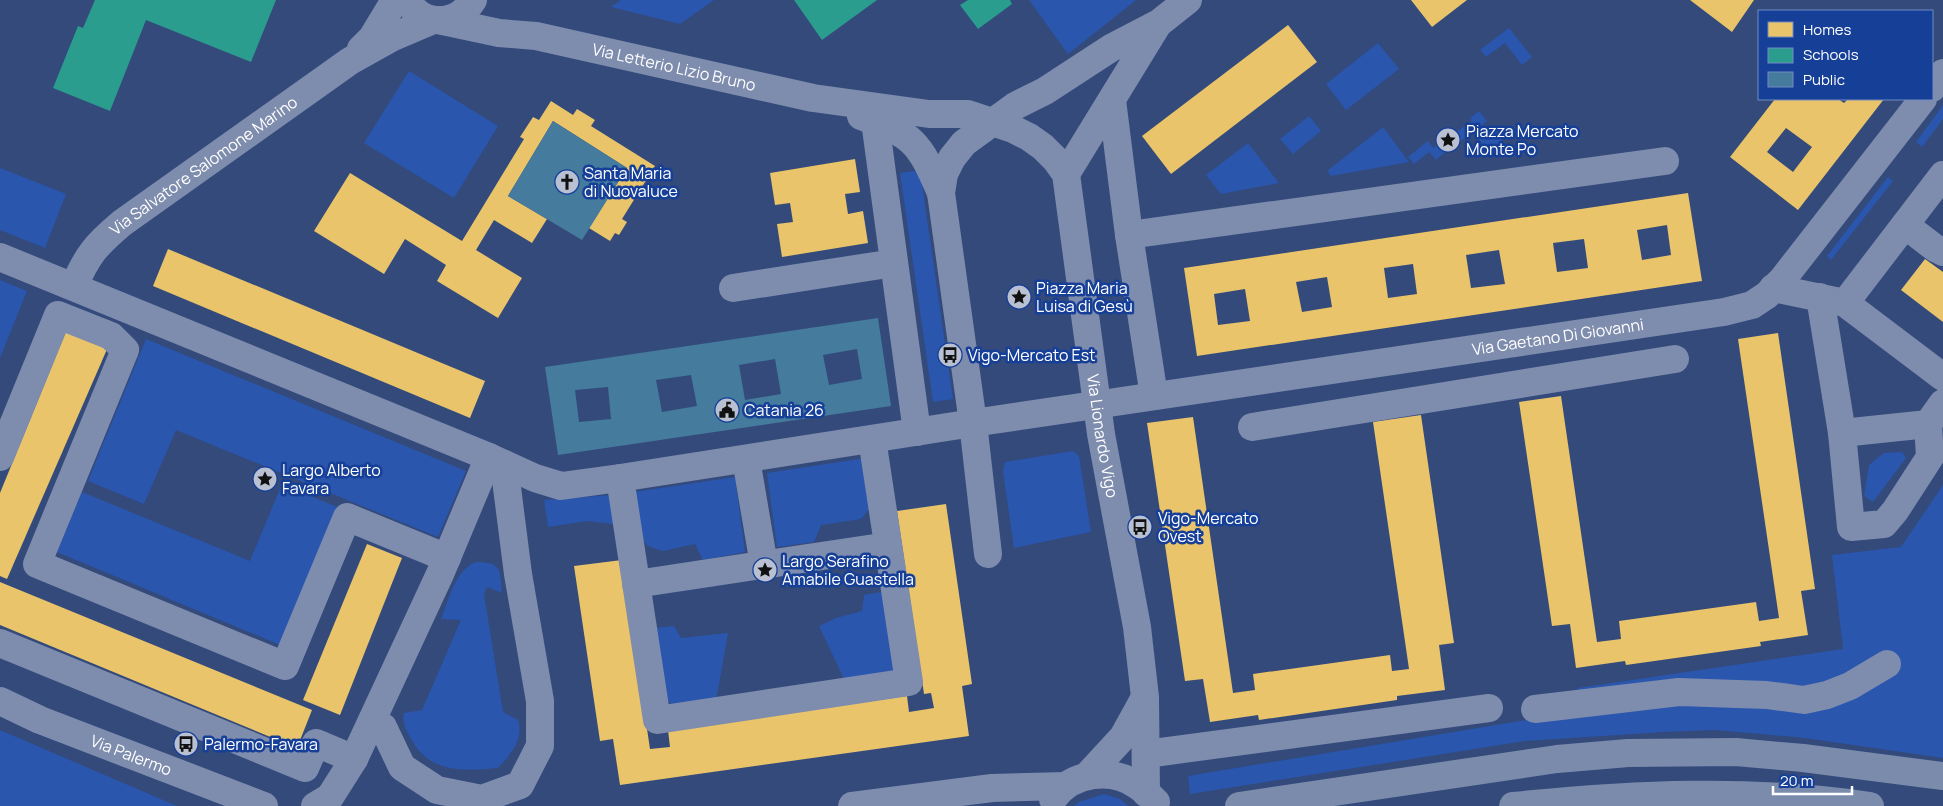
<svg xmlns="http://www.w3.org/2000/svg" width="1943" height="806" font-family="Manrope,sans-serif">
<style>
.green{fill:#2a56ae}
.homes{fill:#e9c46a;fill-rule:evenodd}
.schools{fill:#2a9d8f}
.public{fill:#457b9d;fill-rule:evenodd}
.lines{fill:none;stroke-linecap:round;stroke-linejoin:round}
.minor{stroke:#7e8cad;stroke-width:28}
.major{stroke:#7b8bab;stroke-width:28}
.labels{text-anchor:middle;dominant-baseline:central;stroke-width:5;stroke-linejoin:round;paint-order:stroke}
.street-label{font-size:16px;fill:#fff;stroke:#163f98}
.poi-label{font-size:16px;fill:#fff;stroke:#163f98;text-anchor:start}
</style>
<rect width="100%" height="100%" fill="#334a7b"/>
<g class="green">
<path d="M621 0H714L680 24 611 7Z"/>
<path d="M1029 0H1136L1068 54Z"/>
<path d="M1509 28 1532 57 1522 65 1505 43 1486 57 1480 50Z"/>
<path d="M1378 43 1399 69 1346 110 1326 84Z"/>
<path d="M409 71 498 126 454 198 364 143Z"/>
<path d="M1943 105V119L1922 147 1916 142Z"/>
<path d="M1479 111 1487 121 1482 125 1489 134 1498 127 1506 137 1487 152 1474 131 1458 143 1452 136 1472 120 1470 118Z"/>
<path d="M1309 116 1321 131 1293 154 1280 139Z"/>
<path d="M1383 127 1409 162 1331 176 1327 171Z"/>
<path d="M1428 141 1433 148 1439 144 1445 152 1436 160 1429 152 1414 164 1408 157Z"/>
<path d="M1248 143 1279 183 1221 194 1206 175Z"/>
<path d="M0 168 66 194 45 248 0 230Z"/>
<path d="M920 170 953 399 933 402 900 173Z"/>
<path d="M1888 177 1893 181 1831 260 1827 256Z"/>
<path d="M0 280 27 291 0 358Z"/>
<path d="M146 339 466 471 438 537 176 430 144 504 88 481Z"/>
<path d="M1073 451 1079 456 1091 532 1014 548 1003 471 1005 462Z"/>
<path d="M1902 452 1906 458 1873 502 1864 496 1869 465 1884 453Z"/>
<path d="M866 458 872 506 861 519 821 525 814 542 777 547 767 473Z"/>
<path d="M735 477 745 552 703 560 695 544 663 551 648 546 639 535 634 492Z"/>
<path d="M282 484 342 509 285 647 57 552 82 492 250 561Z"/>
<path d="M1943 485V758L1805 738 1715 730 1664 732 1525 741 1190 794 1188 776 1581 711 1578 688 1843 649 1832 555 1901 547Z"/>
<path d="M613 495 614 524 587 521 548 527 544 500Z"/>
<path d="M476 562C502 562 500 570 502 593L487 587 484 594 503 712 518 720C524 740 511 754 498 768 464 771 430 774 411 739 406 731 402 722 404 713L422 710 461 620 441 619C449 600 455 570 476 562Z"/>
<path d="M886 591 899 671 844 679 819 626 836 618 862 611 864 595Z"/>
<path d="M674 626 681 638 728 633 716 701 671 704 664 696 655 628Z"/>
<path d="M0 730 177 806H0Z"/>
<path d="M1104 794 1120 799 1128 806H1074L1079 802Z"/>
</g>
<g class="homes">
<path d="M1411 0H1467L1432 27Z"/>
<path d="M1690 0H1754L1732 32Z"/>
<path d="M1288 25 1317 62 1171 174 1142 136Z"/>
<path d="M1775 99H1838L1844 103 1848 99H1884L1798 210 1730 157ZM1786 128 1812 147 1793 172 1767 152Z"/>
<path d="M551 101 573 115 577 109 595 120 591 126 655 166 622 219 627 222 619 235 615 233 610 241 589 228 627 168 553 121 508 196 547 219 532 243 494 220 476 250 522 278 498 318 437 281 446 265 405 239 384 274 314 231 350 173 462 241 524 139 520 137 533 117 539 120Z"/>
<path d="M855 159 860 192 845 194 848 214 863 211 868 243 782 257 777 224 793 222 790 203 775 205 770 173Z"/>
<path d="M1688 193 1702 281 1197 356 1184 268ZM1667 225 1671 255 1642 260 1637 230ZM1584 239 1588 268 1557 272 1553 243ZM1499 250 1505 284 1471 288 1466 255ZM1413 264 1417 294 1388 298 1384 268ZM1327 277 1332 307 1302 312 1296 282ZM1245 289 1250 321 1218 325 1214 294Z"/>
<path d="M168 249 485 381 470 418 153 286Z"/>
<path d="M1925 259 1943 272V322L1901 290Z"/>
<path d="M67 329 108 347 7 579 0 576V493Z"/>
<path d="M1778 333 1815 589 1801 591 1808 635 1760 642 1761 646 1626 665 1625 661 1576 668 1570 624 1552 626 1519 402 1561 396 1597 642 1621 639 1619 621 1756 602 1759 621 1779 618 1738 339Z"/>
<path d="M1421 415 1454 643 1439 645 1445 690 1397 696V700L1259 720 1258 715 1210 722 1203 679 1185 681 1147 423 1193 417 1233 693 1255 690 1253 674 1390 655 1392 671 1409 669 1373 422Z"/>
<path d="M946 504 972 684 962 686 969 736 620 785 613 739 600 741 574 566 622 560 650 749 670 747 668 730 907 696 909 712 934 708 931 693 924 694 897 511Z"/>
<path d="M367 544 402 558 340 715 303 700Z"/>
<path d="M0 582 312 710 297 748 0 625Z"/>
</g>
<g class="schools">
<path d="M95 0H276L251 62 146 20 110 111 53 88 78 26 83 28Z"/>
<path d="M794 0H877L822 40Z"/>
<path d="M968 0H1010L1012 4 978 29 960 5Z"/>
</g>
<g class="public">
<path d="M553 121 627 168 582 240 508 196Z"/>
<path d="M878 318 891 406 558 455 545 367ZM857 349 862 379 829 385 823 355ZM775 359 781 394 745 400 739 365ZM691 375 697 406 662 412 656 380ZM608 387 611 419 579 422 575 390Z"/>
</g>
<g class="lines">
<g class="minor">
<path d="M407 0C423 28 457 26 473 0"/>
<path id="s1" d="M438 20 499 33 536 36 813 98 929 114H968L1013 129 1029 137 1043 147 1056 160 1066 174 1101 434 1137 627 1145 697 1146 793"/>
<path d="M361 49 372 38 395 0"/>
<path d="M1932 88 1943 73"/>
<path d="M1112 100 1129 235 1154 396"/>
<path d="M861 116C914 135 919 142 941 193"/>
<path d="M875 121 917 432"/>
<path d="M1066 174 1158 24"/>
<path d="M1905 225 1935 248 1943 252"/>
<path d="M1129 235 1665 161"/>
<path id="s2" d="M0 257 489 457 535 478 561 486 620 478 973 423 1724 312 1752 305 1767 295 1782 280 1923 99"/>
<path id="s3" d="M74 286C88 254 96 245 122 223L350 61 393 37 433 20"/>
<path d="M733 288 894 263"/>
<path d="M1773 288 1845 303 1943 377"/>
<path d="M1820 297 1842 433 1928 424 1943 403"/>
<path d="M1845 303 1943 175"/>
<path d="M1252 427 1675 359"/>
<path d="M1842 433 1851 527 1884 524 1895 511 1930 457 1928 424"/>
<path d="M0 457 58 315 111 336 125 350 37 564 285 666 347 517 447 558"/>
<path d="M746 459 764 565"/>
<path d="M620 478 657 720 909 682 872 439"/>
<path d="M988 554 973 423 941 193 944 174 952 158 964 143 1015 106 1045 91 1111 48 1159 23 1188 0"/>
<path d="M636 584 888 546"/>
<path d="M0 643 305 768 316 743 354 759"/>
<path id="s4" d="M0 701 40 720 264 806"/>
<path d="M1535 709 1679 692 1767 695 1804 700 1827 695 1850 686 1887 664"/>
<path d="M383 727 402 767 437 790 482 799 520 785 540 746V701L518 574 504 464"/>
<path d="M1146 754 1489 708"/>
<path d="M1087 776 1123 737 1144 699"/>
<path d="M1053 799C1072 772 1112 767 1138 786 1145 790 1150 796 1156 802"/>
<path d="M315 806 330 797 354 759 440 574 489 457"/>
<path d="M852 806 992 788 1065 786"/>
</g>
<g class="major">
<path d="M1239 806 1557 759 1628 753 1736 752 1803 758 1943 776"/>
<path d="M1513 806C1631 794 1753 788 1870 806"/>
</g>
</g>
<defs>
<symbol id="sight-disc" viewBox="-11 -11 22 22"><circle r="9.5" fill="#b8c0d1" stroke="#163f98"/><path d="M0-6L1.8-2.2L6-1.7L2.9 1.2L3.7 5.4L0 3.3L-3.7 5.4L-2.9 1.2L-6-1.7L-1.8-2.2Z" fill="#111"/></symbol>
<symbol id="church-disc" viewBox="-11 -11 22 22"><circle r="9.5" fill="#b8c0d1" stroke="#163f98"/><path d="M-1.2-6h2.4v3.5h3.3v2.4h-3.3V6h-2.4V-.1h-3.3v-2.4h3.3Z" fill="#111"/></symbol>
<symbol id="bus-disc" viewBox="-11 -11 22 22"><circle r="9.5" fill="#b8c0d1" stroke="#163f98"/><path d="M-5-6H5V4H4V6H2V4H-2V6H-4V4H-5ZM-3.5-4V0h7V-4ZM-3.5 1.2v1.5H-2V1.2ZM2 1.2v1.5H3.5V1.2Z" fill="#111"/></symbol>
<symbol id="civic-disc" viewBox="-11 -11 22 22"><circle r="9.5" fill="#b8c0d1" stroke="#163f98"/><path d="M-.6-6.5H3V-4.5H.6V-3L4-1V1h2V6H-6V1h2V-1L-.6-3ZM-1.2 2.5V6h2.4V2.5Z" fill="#111"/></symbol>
</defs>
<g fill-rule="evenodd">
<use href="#sight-disc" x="1434" y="126" width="28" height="28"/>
<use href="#church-disc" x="553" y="168" width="28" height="28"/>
<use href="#sight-disc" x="1005" y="283" width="28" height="28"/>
<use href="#bus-disc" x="936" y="341" width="28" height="28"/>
<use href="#civic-disc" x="713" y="396" width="28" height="28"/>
<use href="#sight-disc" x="251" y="465" width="28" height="28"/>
<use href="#bus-disc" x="1126" y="513" width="28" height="28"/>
<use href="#sight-disc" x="751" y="556" width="28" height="28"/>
<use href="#bus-disc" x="172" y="730" width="28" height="28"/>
</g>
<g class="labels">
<g class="street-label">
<text stroke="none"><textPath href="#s1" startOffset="241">Via Letterio Lizio Bruno</textPath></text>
<text stroke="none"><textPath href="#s3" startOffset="180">Via Salvatore Salomone Marino</textPath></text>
<text stroke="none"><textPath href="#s2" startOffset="1614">Via Gaetano Di Giovanni</textPath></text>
<text stroke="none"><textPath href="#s1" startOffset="922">Via Lionardo Vigo</textPath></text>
<text stroke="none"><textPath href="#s4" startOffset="142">Via Palermo</textPath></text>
</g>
<g class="poi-label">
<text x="1466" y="131">Piazza Mercato<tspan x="1466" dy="18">Monte Po</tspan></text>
<text x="584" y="173">Santa Maria<tspan x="584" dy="18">di Nuovaluce</tspan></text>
<text x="1036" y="288">Piazza Maria<tspan x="1036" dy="18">Luisa di Gesù</tspan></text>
<text x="968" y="355">Vigo-Mercato Est</text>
<text x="744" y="410">Catania 26</text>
<text x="282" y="470">Largo Alberto<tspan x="282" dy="18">Favara</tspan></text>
<text x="1158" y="518">Vigo-Mercato<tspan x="1158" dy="18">Ovest</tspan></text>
<text x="782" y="561">Largo Serafino<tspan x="782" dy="18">Amabile Guastella</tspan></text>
<text x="204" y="744">Palermo-Favara</text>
</g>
</g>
<rect x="1758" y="10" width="175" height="90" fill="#163f98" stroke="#738cc1"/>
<rect x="1768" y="22" width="25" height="15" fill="#e9c46a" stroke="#738cc1"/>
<text x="1803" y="35" font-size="15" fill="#ffffff">Homes</text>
<rect x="1768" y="48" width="25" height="15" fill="#2a9d8f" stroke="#738cc1"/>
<text x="1803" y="60" font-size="15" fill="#ffffff">Schools</text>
<rect x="1768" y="72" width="25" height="15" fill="#457b9d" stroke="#738cc1"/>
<text x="1803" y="85" font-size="15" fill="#ffffff">Public</text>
<path d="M1773 786v8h79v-8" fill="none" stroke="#ffffff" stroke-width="2.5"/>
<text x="1780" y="786" font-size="15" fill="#ffffff" stroke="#163f98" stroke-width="4" paint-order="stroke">20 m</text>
</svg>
